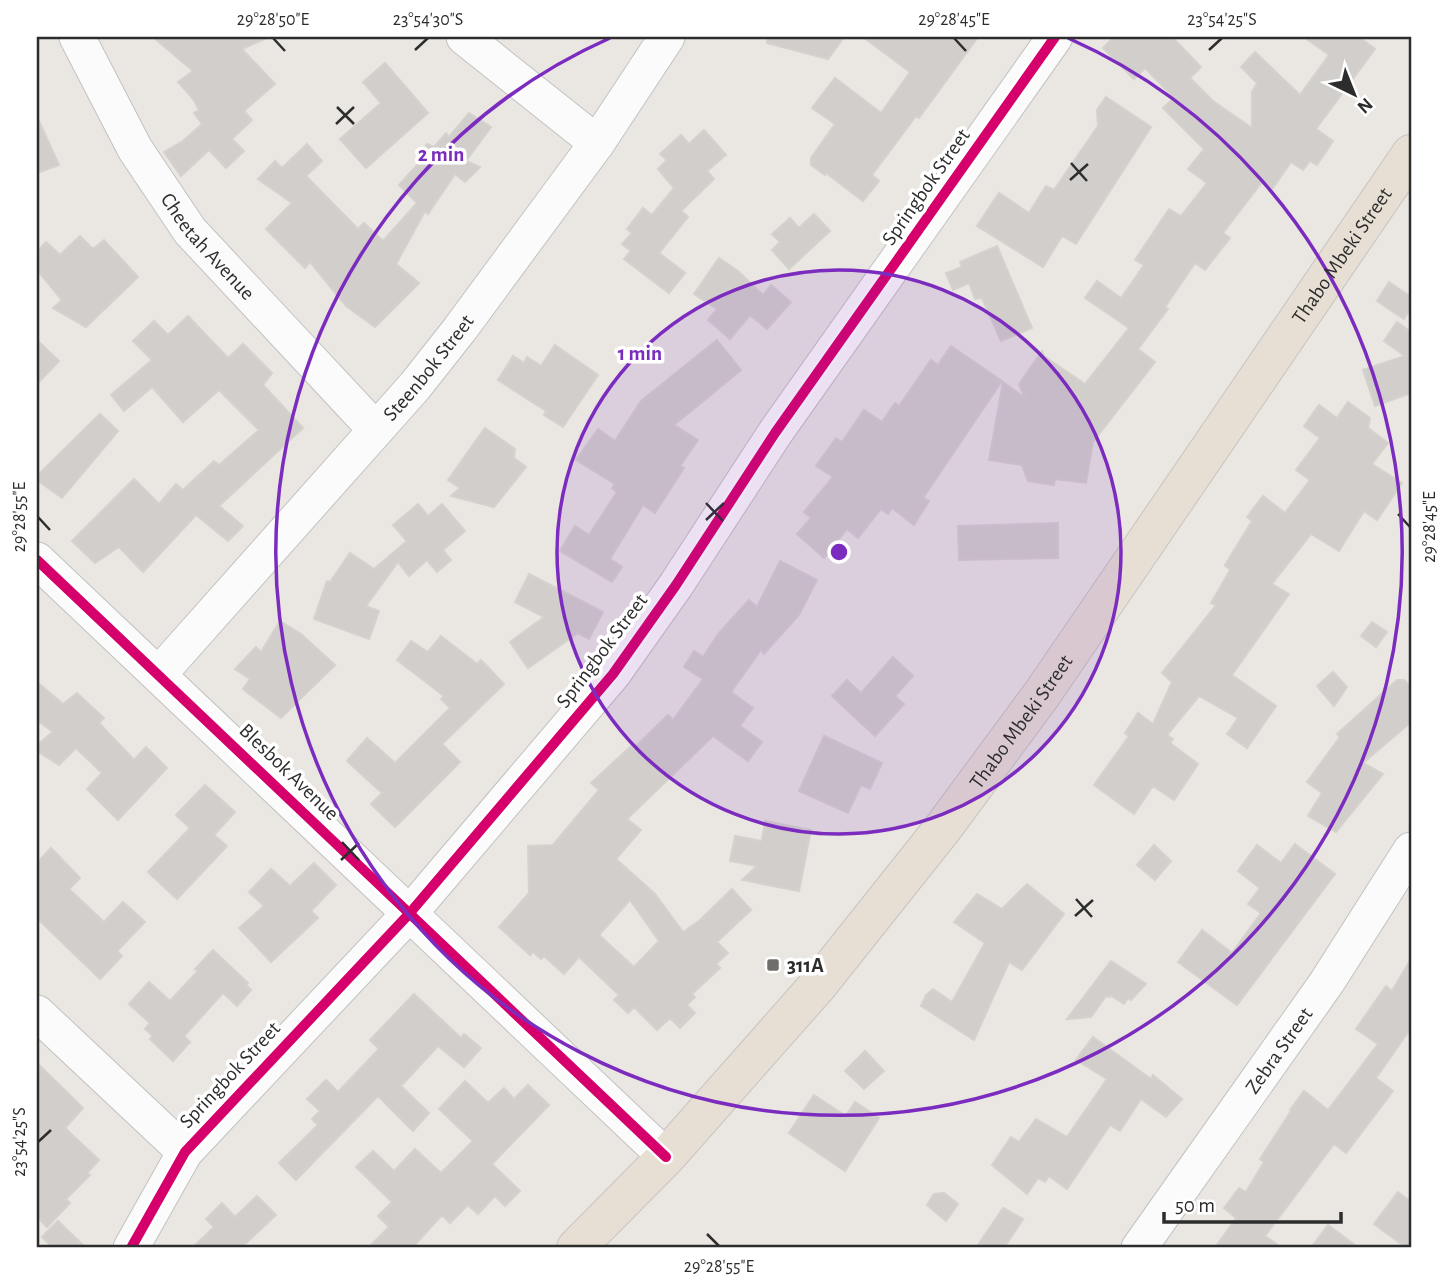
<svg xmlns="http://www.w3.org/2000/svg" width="1448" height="1285" font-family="'Alegreya Sans',sans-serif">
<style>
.building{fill:#d2cecb;stroke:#d5d2ce;stroke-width:2;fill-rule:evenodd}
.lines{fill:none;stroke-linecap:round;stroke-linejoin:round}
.minor-casing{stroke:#c2c2c2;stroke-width:37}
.major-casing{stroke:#c6c4c3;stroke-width:40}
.minor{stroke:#fcfbfb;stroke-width:35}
.major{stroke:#e7dfd4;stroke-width:38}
.cycleway-casing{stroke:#fff;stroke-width:15}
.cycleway{stroke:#d6006c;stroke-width:10}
.ticks{fill:none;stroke:#2d2d2d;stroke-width:2.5}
.ring{fill:none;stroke:#7b2cbf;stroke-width:3.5}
.poi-dot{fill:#6f6e6c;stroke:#fff;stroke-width:2.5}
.labels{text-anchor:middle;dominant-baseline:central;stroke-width:7;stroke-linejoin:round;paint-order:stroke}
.street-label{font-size:21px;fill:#2d2d2d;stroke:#fff}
.poi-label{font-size:21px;font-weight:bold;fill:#2d2d2d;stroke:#fff;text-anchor:start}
.centre{fill:#7b2cbf;stroke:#fff;stroke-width:3.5}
.ring-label{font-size:21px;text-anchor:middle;font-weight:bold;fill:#7b2cbf;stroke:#fff;stroke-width:7;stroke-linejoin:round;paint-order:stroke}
.neatline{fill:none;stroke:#2d2d2d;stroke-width:2.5}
.ticks-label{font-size:18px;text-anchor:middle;fill:#2d2d2d}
</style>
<rect width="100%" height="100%" fill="#eae6e2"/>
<g class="building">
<path d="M153 37H269L242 49 275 84 244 111 252 120 232 139 244 151 226 168 209 150 181 176 164 152 183 141 202 124 194 113 199 110 194 100 178 82 193 71Z"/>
<path d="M768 37H844L828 59 767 43Z"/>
<path d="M863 37H978L919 118 916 116 872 175 879 181 863 201 826 173 825 175 811 165V158L835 124 812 108 835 78 881 113 910 72Z"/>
<path d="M1114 37H1172L1201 67 1190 78 1213 101 1252 128V92L1257 83 1241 67 1255 52 1300 95 1329 55 1304 37H1359L1375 49 1316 129 1333 141 1317 165 1310 161 1303 170 1291 162 1272 189 1262 182 1223 233 1230 238 1205 270 1195 263 1165 307 1168 309 1138 349 1155 362 1093 442 1086 483 1055 479 1054 485 1028 481 1022 465 989 460 1003 382 1025 398 1019 384 1042 351 1044 356 1085 384 1129 328 1085 298 1097 281 1121 298 1144 265 1135 260 1169 209 1181 216 1207 183 1188 169 1204 149 1163 108 1174 98 1145 68 1134 79 1103 48Z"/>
<path d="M385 63 428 113 366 168 340 139 381 103 363 82Z"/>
<path d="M1106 97 1151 127 1076 244 1062 236 1043 267 977 226 999 193 1029 213 1046 186 1054 190 1098 126 1097 110Z"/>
<path d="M469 113 491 127 466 161 480 167 465 182 455 174 428 214 425 211 396 264 419 283 375 327 346 306 310 262 305 268 266 229 292 203 258 179 275 161 282 168 307 144 322 161 306 176 358 229 364 223 383 241 417 203 399 185 429 152 424 149 427 144 434 147 446 133 449 137Z"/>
<path d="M37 117 59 165 37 173Z"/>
<path d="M704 130 726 155 707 171 714 179 681 211 688 217 659 253 685 273 669 293 624 259 631 251 622 244 632 233 627 229 643 208 652 215 674 188 658 169 667 160 660 154 681 135 689 144Z"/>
<path d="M814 214 830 231 789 269 772 250 780 242 772 234 790 218 799 228Z"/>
<path d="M80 236 93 249 104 240 138 277 86 327 53 308 62 300 37 270V252L46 242 60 255Z"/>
<path d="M997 246 1032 328 1001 341 982 298 975 299 969 283 953 290 946 273 962 267 960 262Z"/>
<path d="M719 258 738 271 763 295 771 285 791 302 767 329 750 315 730 339 708 320 717 309 694 294Z"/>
<path d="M1389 282 1411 297V307L1404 319 1377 301Z"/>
<path d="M188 316 228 358 243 344 272 373 263 385 303 428 219 506 243 526 228 541 196 515 143 572 119 547 95 563 72 541 134 479 159 504 176 484 183 490 214 461 219 465 259 430 219 390 183 422 152 387 124 411 111 395 152 360 133 341 154 321 168 335Z"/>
<path d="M1397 322 1411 332V393L1375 406 1363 370 1405 356 1384 341Z"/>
<path d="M37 340 59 361 37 384Z"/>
<path d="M717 340 741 370 674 425 698 440 680 466 684 468 655 513 643 505 610 559 622 567 612 582 560 551 575 526 589 535 617 492 612 488 615 484 576 460 598 429 615 441 641 401Z"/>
<path d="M555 345 598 375 563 427 544 415 546 411 498 380 513 356 524 363 527 357 541 366Z"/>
<path d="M951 346 1002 381 923 498 929 501 914 525 892 508 888 514 881 509 858 538 847 529 824 558 797 534 811 518 804 512 833 477 816 466 836 438 842 442 864 410 882 422 895 403 899 406 931 360 938 365Z"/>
<path d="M1348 402 1370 418 1368 428 1388 443 1372 464 1402 483 1377 520 1364 511 1339 551 1311 534 1272 584 1289 594 1232 675 1276 706 1247 748 1227 734 1238 718 1199 696 1167 735 1173 739 1170 743 1198 764 1174 800 1153 786 1134 814 1094 785 1129 736 1125 733 1138 713 1153 724 1172 682 1162 673 1216 605 1211 603 1230 570 1225 565 1252 521 1247 517 1263 496 1285 513 1310 480 1296 470 1320 438 1304 426 1319 405 1337 418Z"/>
<path d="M100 414 118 431 62 498 37 480V476Z"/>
<path d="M485 428 515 449 514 458 526 467 494 507 451 496 460 488 448 480Z"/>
<path d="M418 504 428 516 442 504 465 531 443 550 451 560 437 572 427 560 409 576 398 562 366 606 379 611 369 639 314 619 327 581 330 582 350 553 374 569 407 541 393 525Z"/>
<path d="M1058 523V558L959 560 958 526Z"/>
<path d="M780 561 817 580 799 615 764 654 761 650 731 692 753 708 740 726 762 742 748 761 713 736 627 819 641 830 616 859 655 894 683 932 699 921 732 889 751 910 717 942 728 953 716 964 720 968 692 994 695 997 687 1005 695 1013 680 1028 670 1018 657 1030 634 1007 628 1013 614 1000 619 995 579 957 564 974 544 956 541 959 533 952 530 955 499 927 529 893 528 846 553 845 599 790 591 783 631 746 633 749 668 715 673 720 703 679 684 667 694 651 703 657 718 634 749 600 757 607ZM630 900 659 941 634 967 599 935Z"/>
<path d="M529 574 603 612 589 639 578 633 528 668 510 642 544 617 515 602Z"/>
<path d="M280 621 301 634 335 665 281 718 243 689 250 679 235 669 256 647 261 652Z"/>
<path d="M1372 622 1387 632 1376 647 1361 636Z"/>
<path d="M441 636 477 664 481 660 504 684 442 744 460 762 395 827 371 804 382 793 347 761 367 738 395 763 450 708 441 699 444 696 397 660 411 641 428 652Z"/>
<path d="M893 657 913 676 895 696 904 704 875 736 832 696 847 680 861 693Z"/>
<path d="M1333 672 1347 687 1334 706 1317 686Z"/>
<path d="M1397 680H1404L1411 687V722L1363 763 1383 774 1336 832 1308 816 1322 793 1307 782 1340 737 1337 734Z"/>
<path d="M37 682 63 704 77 693 104 718 99 723 134 760 146 747 167 768 118 820 87 789 102 773 76 748 59 765 37 751V745L53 732 37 720Z"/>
<path d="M824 736 882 763 870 789 861 785 848 813 799 791Z"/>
<path d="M205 785 235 812 214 835 227 846 177 899 148 872 190 828 176 815Z"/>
<path d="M765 821 811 830 799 891 742 880 757 866 730 861 735 836 762 841Z"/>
<path d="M1295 844 1335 874 1237 1005 1178 962 1202 930 1232 953 1261 913 1248 904 1260 888 1238 871 1257 845 1281 863Z"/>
<path d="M1154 845 1171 861 1155 880 1137 865Z"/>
<path d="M51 848 80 878 69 889 104 922 123 902 145 922 117 951 122 956 100 979 37 918V863Z"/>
<path d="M314 863 336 885 311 911 318 918 271 962 239 928 264 906 249 892 271 869 290 886Z"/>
<path d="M1027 884 1064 914 1022 970 1009 962 974 1040 921 1006 926 995 933 989 952 1002 985 943 954 922 977 894 1002 909Z"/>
<path d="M213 950 248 983 246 985 251 990 237 1006 223 993 184 1036 190 1042 173 1061 150 1039 153 1036 145 1029 150 1023 129 1004 149 982 170 1001 198 971 195 969Z"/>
<path d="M1411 959V1028L1376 1078 1393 1091 1346 1153 1334 1144 1265 1236 1282 1248H1215L1236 1218 1224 1208 1239 1188 1246 1192 1264 1162 1260 1159 1291 1111 1290 1110 1304 1091 1328 1110 1378 1044 1356 1029 1386 986 1392 991Z"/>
<path d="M1111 961 1146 984 1131 1000 1128 998 1124 1004 1110 995 1109 997 1106 996 1091 1017 1067 1019Z"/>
<path d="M414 994 461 1038 464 1034 481 1048 464 1067 438 1046 401 1086 429 1113 413 1131 378 1096 296 1180 279 1163 318 1125 312 1119 320 1111 307 1099 326 1080 338 1092 379 1049 370 1040Z"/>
<path d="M1093 1037 1151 1079 1153 1075 1182 1099 1166 1117 1141 1099 1120 1131 1110 1125 1067 1189 1049 1176 1045 1182 1038 1178 1027 1194 992 1165 1011 1137 1019 1142 1036 1119 1067 1137 1107 1079 1076 1060Z"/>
<path d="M865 1051 884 1071 864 1089 845 1071Z"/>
<path d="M37 1063 83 1108 65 1128 99 1160 87 1173 90 1175 66 1199 70 1203 47 1227 37 1217Z"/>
<path d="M465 1081 488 1103 504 1088 514 1099 528 1085 549 1105 492 1164 520 1191 505 1206 495 1196 478 1214 468 1205 450 1223 442 1215 412 1248H368L389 1227 378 1216 392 1202 356 1167 373 1151 394 1171 415 1149 441 1173 473 1141 439 1109Z"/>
<path d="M814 1095 846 1116 855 1102 879 1118 845 1171 789 1133Z"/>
<path d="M1398 1192 1411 1202V1248H1407L1374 1224Z"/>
<path d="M944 1193 958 1204 946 1221 927 1205 934 1194Z"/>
<path d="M257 1196 276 1215 241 1248H192L214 1227 206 1219 222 1203 235 1217Z"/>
<path d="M1003 1208 1023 1219 1004 1248H976Z"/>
<path d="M58 1221 86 1248H53L42 1237Z"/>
<path d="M1328 1225 1359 1248H1311Z"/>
</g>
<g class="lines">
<defs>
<g id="minor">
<path id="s1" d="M77 37 135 149 190 231 376 430"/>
<path d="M464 37 597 143"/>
<path d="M37 560 666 1157"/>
<path id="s2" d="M159 674 415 386 460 329 597 143 667 37"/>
<path d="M37 1013 185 1152"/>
<path d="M131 1248 185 1152 409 914 613 674 676 585 775 433 1055 37"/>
<path id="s3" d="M1139 1248 1327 982 1411 850"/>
</g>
<g id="major">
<path id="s4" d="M576 1248 666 1157 818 985 943 828 1042 694 1411 154"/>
</g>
</defs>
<use href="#minor" class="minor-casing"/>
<use href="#major" class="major-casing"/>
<use href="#minor" class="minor"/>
<use href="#major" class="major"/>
<defs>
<g id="cycleway">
<path d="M37 560 666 1157"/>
<path d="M131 1248 185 1152 409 914 613 674 676 585 775 433 1055 37"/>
</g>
</defs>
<use href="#cycleway" class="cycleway-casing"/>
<use href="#cycleway" class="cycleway"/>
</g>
<path class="ticks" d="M273 38 285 51M954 38 966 51M415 50 428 38M1209 50 1222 38M337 107 354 124M336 124 354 107M1071 163 1087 181M1070 180 1088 164M706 503 723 521M1398 514 1410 527M38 517 50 530M706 520 724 503M342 842 359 860M341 860 359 843M1076 899 1092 917M1075 916 1093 900M38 1142 51 1130M707 1234 719 1246"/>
<circle cx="839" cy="552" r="282" fill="#7b2cbf" fill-opacity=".12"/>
<g class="ring">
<circle cx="839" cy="552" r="282"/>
<path d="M1068 38A563 563 0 1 1 610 38"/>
</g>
<rect class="poi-dot" x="766" y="958" width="14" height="14" rx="3.5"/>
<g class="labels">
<g class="street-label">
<text transform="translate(926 187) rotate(-55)">Springbok Street</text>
<text stroke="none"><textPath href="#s1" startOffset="248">Cheetah Avenue</textPath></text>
<text stroke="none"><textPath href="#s4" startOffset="1256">Thabo Mbeki Street</textPath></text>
<text stroke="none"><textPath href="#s2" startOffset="408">Steenbok Street</textPath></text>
<text transform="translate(602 651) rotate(-53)">Springbok Street</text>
<text stroke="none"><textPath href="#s4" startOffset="690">Thabo Mbeki Street</textPath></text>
<text transform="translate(289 772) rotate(44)">Blesbok Avenue</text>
<text stroke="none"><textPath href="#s3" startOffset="242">Zebra Street</textPath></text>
<text transform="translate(230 1075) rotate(-47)">Springbok Street</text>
</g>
<g class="poi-label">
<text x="787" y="965">311A</text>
</g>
</g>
<circle cx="839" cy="552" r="10" class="centre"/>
<g class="ring-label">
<text x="441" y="161">2 min</text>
<text x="640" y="360">1 min</text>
</g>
<rect width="1448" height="1285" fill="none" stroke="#ffffff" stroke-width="77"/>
<g transform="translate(1354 94) rotate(137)" stroke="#ffffff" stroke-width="5" paint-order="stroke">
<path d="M0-5L12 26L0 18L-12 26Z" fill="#2d2d2d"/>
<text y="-10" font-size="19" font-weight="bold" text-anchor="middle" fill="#2d2d2d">N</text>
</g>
<path d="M1164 1212v10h177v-10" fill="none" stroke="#2d2d2d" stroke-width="3.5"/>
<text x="1175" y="1212" font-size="21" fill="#2d2d2d" stroke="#ffffff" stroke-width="5" paint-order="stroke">50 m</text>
<rect x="38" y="38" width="1372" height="1208" class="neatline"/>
<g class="ticks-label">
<text x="273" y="25">29°28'50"E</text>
<text x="428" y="25">23°54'30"S</text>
<text x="954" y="25">29°28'45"E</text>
<text x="1222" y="25">23°54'25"S</text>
<text transform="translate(19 517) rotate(-90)" y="6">29°28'55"E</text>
<text transform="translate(1429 527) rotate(-90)" y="6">29°28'45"E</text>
<text transform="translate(19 1142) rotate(-90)" y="6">23°54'25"S</text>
<text x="719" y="1272">29°28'55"E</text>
</g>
</svg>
